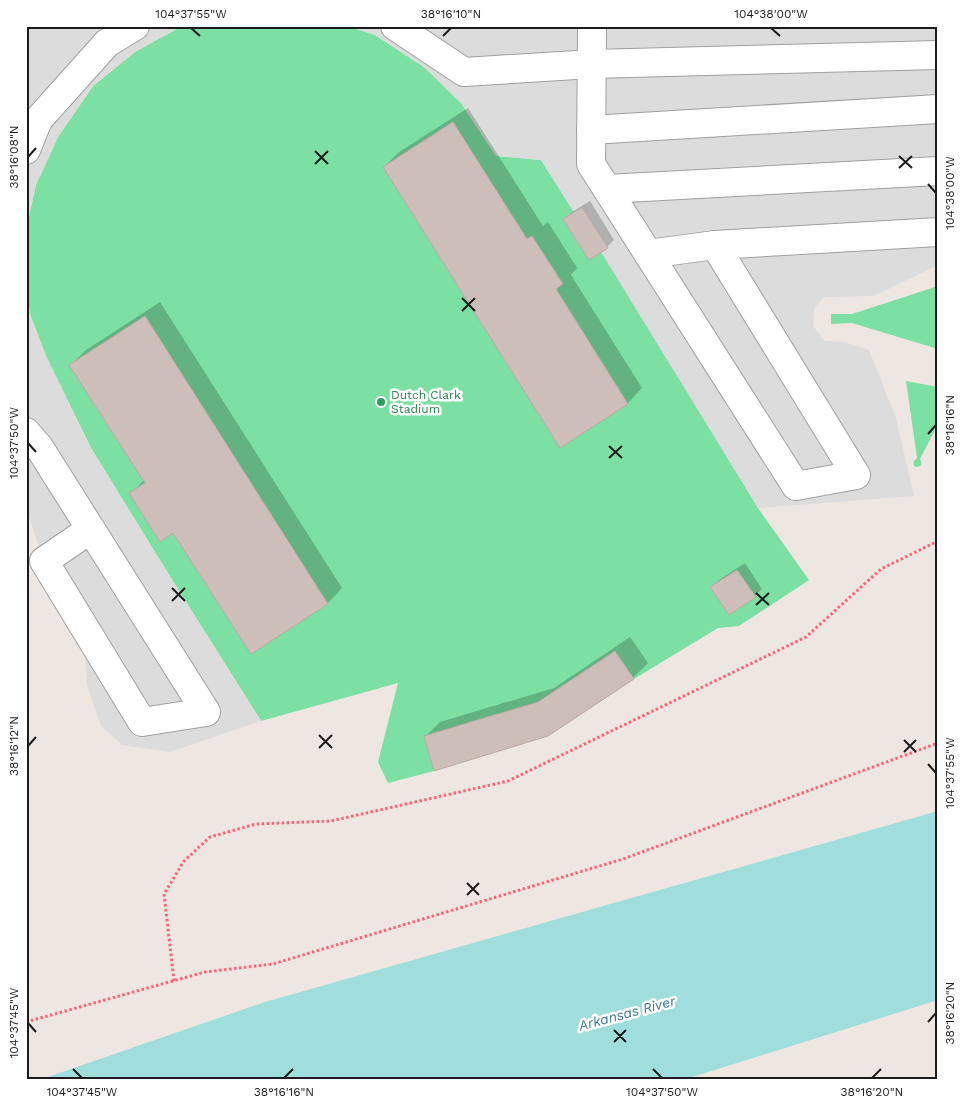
<svg xmlns="http://www.w3.org/2000/svg" width="964" height="1105" font-family="'Work Sans',sans-serif">
<style>
.pitch{fill:#7be0a2}
.parking{fill:#dcdcdc}
.water{fill:#9fdedd}
.shadow{fill:#0003}
.building{fill:#cebeba;stroke:#c0a9a3}
.lines{fill:none;stroke-linecap:round;stroke-linejoin:round}
.minor-casing{stroke:#a0a0a0;stroke-width:30}
.path{stroke:#fe6276;stroke-width:3;stroke-dasharray:2.5 2.5;stroke-linecap:butt}
.minor{stroke:#fff;stroke-width:28}
.ticks{fill:none;stroke:#1c1c1c;stroke-width:2}
.leisure-dot{fill:#2e9e5b;stroke:#fff;stroke-width:2}
.labels{text-anchor:middle;dominant-baseline:central;stroke-width:5;stroke-linejoin:round;paint-order:stroke}
.leisure-label{font-size:12px;fill:#27864d;stroke:#fff;text-anchor:start}
.water-label{font-size:14px;font-style:italic;fill:#3b788f;stroke:#fff}
.neatline{fill:none;stroke:#1c1c1c;stroke-width:2}
.ticks-label{font-size:12px;text-anchor:middle;fill:#1c1c1c}
</style>
<rect width="100%" height="100%" fill="#eee7e1"/>
<g class="pitch">
<path d="M182 26H347L375 35 424 67 461 103 496 156 541 160 574 212 582 207 758 508 809 580 739 626 718 628 634 679 548 736 434 771 388 783 378 762 398 683 261 721 166 570 91 448 46 356 30 314 26 287V230L36 185 58 137 93 86 135 52Z"/>
<path d="M938 286V349L852 323 831 324V314H852Z"/>
<path d="M906 381 938 387V424L920 459C922 463 922 467 916 467L914 466C913 461 914 461 917 458Z"/>
</g>
<g class="parking">
<path d="M26 26H182L135 52 93 86 58 137 36 185 26 230Z"/>
<path d="M347 26H938V265L874 296 823 297 814 310 813 326 825 341 844 342 869 350 896 418 914 496 758 508 601 252 582 207 574 212 541 160 496 156 461 103 424 67 375 35Z"/>
<path d="M26 287 30 314 46 356 91 448 166 570 261 721 170 752 122 745 101 726 87 685 85 643 58 603 26 508Z"/>
</g>
<path class="water" d="M938 811V1000L686 1079H42L265 1002Z"/>
<g class="shadow">
<path d="M468 108 543 226 548 222 577 268 571 275 642 388 628 403 560 446 384 167 399 152Z"/>
<path d="M590 201 614 240 607 247 565 219 572 212Z"/>
<path d="M160 302 342 588 328 603 251 652 174 531 131 494 144 480 71 365 86 350Z"/>
<path d="M745 563 762 589 755 596 712 588 719 580Z"/>
<path d="M630 637 648 663 633 678 548 735 425 737 440 722 554 688Z"/>
</g>
<g class="building">
<path d="M453 122 527 239 532 236 563 284 556 289 628 404 560 448 383 167Z"/>
<path d="M582 207 608 248 589 260 563 219Z"/>
<path d="M145 316 328 604 251 654 173 533 160 542 129 493 145 483 69 365Z"/>
<path d="M737 570 756 597 729 615 710 587Z"/>
<path d="M615 651 634 679 548 736 434 771 424 736 538 702Z"/>
</g>
<g class="lines">
<defs>
<g id="minor">
<path d="M395 26 464 72 592 64 938 55"/>
<path d="M592 26 591 164 796 486 856 475 715 245 648 254"/>
<path d="M591 130 938 109"/>
<path d="M26 150 38 120 107 43 135 26"/>
<path d="M607 189 938 171"/>
<path d="M715 245 938 232"/>
<path d="M26 432 39 447 206 712 142 722 44 561 91 529"/>
</g>
</defs>
<use href="#minor" class="minor-casing"/>
<g class="path">
<path d="M174 981 164 894 184 861 210 837 256 824 331 821 508 781 806 637 881 569 938 541"/>
<path d="M26 1022 205 972 273 964 623 859 938 743"/>
</g>
<use href="#minor" class="minor"/>
</g>
<path class="ticks" d="M191 28 200 36M771 28 780 36M443 36 451 28M315 151 328 164M899 156 912 168M28 157 36 148M315 164 328 151M899 168 912 156M928 184 936 193M462 298 475 311M462 311 475 298M928 434 936 425M28 443 36 452M609 446 622 458M609 458 622 446M172 588 185 601M756 593 769 605M172 601 185 588M756 605 769 593M319 735 332 748M904 740 916 752M28 746 36 737M319 748 332 735M904 752 916 740M928 764 936 773M467 883 479 895M467 895 479 883M928 1022 936 1013M28 1023 36 1032M614 1030 626 1042M614 1042 626 1030M73 1069 82 1078M653 1069 662 1078M284 1078 293 1069M872 1078 881 1069"/>
<circle class="leisure-dot" cx="381" cy="402" r="5"/>
<g class="labels">
<g class="leisure-label">
<text x="391" y="395">Dutch Clark<tspan x="391" dy="14">Stadium</tspan></text>
</g>
<g class="water-label">
<text transform="translate(627 1013) rotate(-15)">Arkansas River</text>
</g>
</g>
<rect width="964" height="1105" fill="none" stroke="#ffffff" stroke-width="55"/>
<rect x="28" y="28" width="908" height="1050" class="neatline"/>
<g class="ticks-label">
<text x="191" y="18">104°37'55"W</text>
<text x="451" y="18">38°16'10"N</text>
<text x="771" y="18">104°38'00"W</text>
<text transform="translate(14 157) rotate(-90)" y="4">38°16'08"N</text>
<text transform="translate(950 193) rotate(-90)" y="4">104°38'00"W</text>
<text transform="translate(950 425) rotate(-90)" y="4">38°16'16"N</text>
<text transform="translate(14 443) rotate(-90)" y="4">104°37'50"W</text>
<text transform="translate(14 746) rotate(-90)" y="4">38°16'12"N</text>
<text transform="translate(950 773) rotate(-90)" y="4">104°37'55"W</text>
<text transform="translate(950 1013) rotate(-90)" y="4">38°16'20"N</text>
<text transform="translate(14 1023) rotate(-90)" y="4">104°37'45"W</text>
<text x="82" y="1096">104°37'45"W</text>
<text x="284" y="1096">38°16'16"N</text>
<text x="662" y="1096">104°37'50"W</text>
<text x="872" y="1096">38°16'20"N</text>
</g>
</svg>
